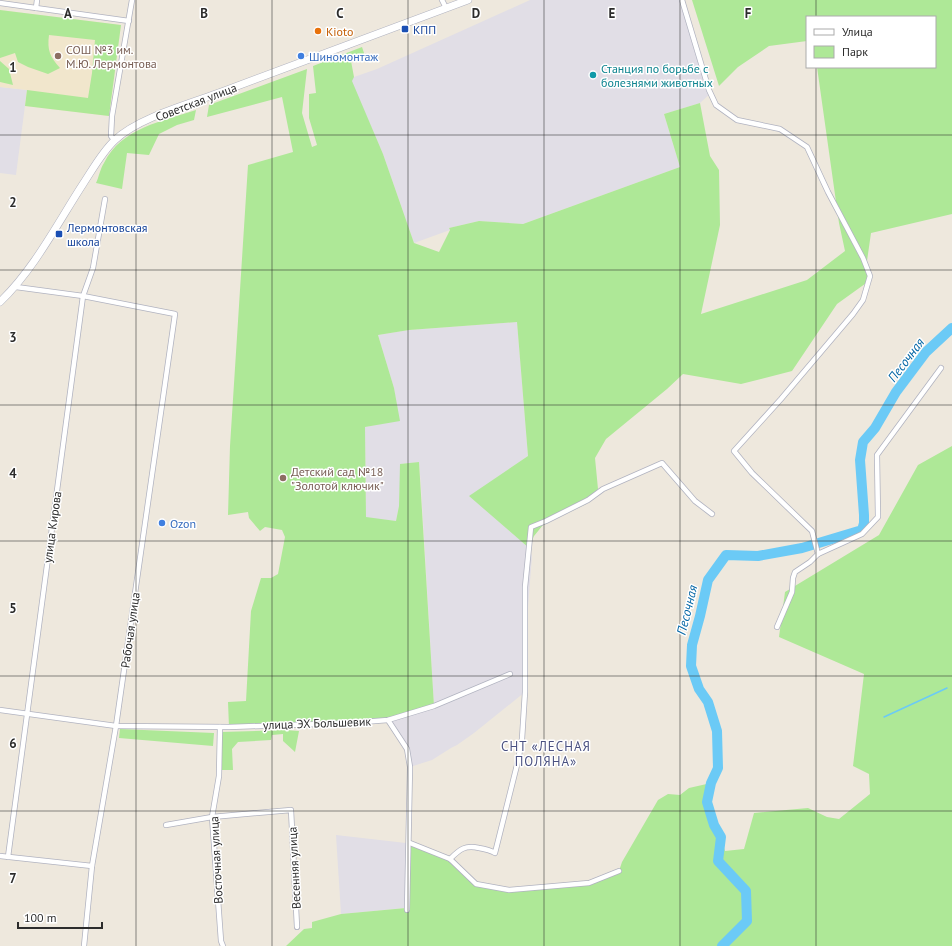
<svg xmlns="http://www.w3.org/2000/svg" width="952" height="946" font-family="'PT Sans',sans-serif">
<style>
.industrial{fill:#e1dee6}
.education{fill:#f1e6cc}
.green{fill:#aee897}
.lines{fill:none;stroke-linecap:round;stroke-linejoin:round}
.stream{stroke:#6bcaf6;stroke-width:1.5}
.river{stroke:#6bcaf6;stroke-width:10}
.minor-casing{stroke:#b1b3c0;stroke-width:6}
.secondary-casing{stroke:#b1b3c0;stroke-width:8}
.minor{stroke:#fff;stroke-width:4.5}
.secondary{stroke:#fff;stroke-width:7}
.grid{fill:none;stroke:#2c2c2c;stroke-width:1;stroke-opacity:0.55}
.transit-dot{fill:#1a4fb4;stroke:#fff;stroke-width:1.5}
.food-dot{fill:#e8710a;stroke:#fff;stroke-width:1.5}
.education-dot{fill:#8d6e63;stroke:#fff;stroke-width:1.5}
.shop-dot{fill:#3f7fe0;stroke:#fff;stroke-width:1.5}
.culture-dot{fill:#0f9aa8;stroke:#fff;stroke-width:1.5}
.labels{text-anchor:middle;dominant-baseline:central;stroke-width:3;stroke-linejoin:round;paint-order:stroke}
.transit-label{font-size:12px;fill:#164399;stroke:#fff;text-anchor:start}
.food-label{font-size:12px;fill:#c56008;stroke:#fff;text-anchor:start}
.education-label{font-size:12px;fill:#785e54;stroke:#fff;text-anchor:start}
.shop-label{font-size:12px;fill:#366cbe;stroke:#fff;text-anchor:start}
.culture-label{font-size:12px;fill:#0d838f;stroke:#fff;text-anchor:start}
.street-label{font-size:12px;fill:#2c2c2c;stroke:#fff}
.water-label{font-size:13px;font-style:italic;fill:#0567a6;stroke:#fff}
.neighbourhood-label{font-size:13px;letter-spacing:1px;fill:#495080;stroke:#fff}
.grid-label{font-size:13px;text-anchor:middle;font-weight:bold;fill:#2c2c2c;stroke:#fff;stroke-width:3;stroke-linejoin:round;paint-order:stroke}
</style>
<rect width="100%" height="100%" fill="#eee8dd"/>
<g class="industrial">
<path d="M530 0H681L712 92 700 103 664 114 680 167 523 224 479 221 449 228 450 230 414 243 383 154 351 81 354 77 377 69Z"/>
<path d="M0 87 27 90 16 175 0 173Z"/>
<path d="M517 322 528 456 470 496 529 548 532 556 526 633 525 692 474 733 457 745 451 748 432 760 410 767 407 749 388 720 434 706 421 486 419 462 401 464 399 506 396 521 366 518 365 427 399 420 394 388 378 335 409 330Z"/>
<path d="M336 835 406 843 405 908 341 914Z"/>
</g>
<path class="education" d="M0 10 121 25 109 116 25 106 27 90 0 87Z"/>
<g class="green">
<path d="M692 0H952V214L871 233 866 268 869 281 837 304 792 371 741 384 683 374 667 389 606 439 595 458 598 489 586 504 543 525 534 536 529 548 469 496 528 456 517 322 409 330 378 335 394 388 400 421 365 427 366 517 396 521 399 506 400 464 419 462 434 706 388 720 229 727 228 702 246 701 251 611 261 578H271L278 574 285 537 282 530 265 527 260 531 249 518 248 512 228 515 230 446 248 165 293 152 282 97 207 117 209 105 307 69 302 113 312 147 317 145 309 118V94L316 93 313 66 362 47 365 56 351 61 354 77 352 81 383 154 414 243 439 252 450 230 449 228 479 221 523 224 680 167 664 114 700 103 710 156 719 170 720 225 701 314 807 280 845 251 839 223 817 67H935V17H807V41L769 46 738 67 719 86Z"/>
<path d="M0 10 121 25 109 116 25 106 27 90 88 98 92 73 95 40 49 35C47 50 50 57 60 68L48 74 28 67 18 62 15 53 0 58Z"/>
<path d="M0 61 9 69 13 85 0 82Z"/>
<path d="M196 110 194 120 177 125 159 134 149 155 127 153 122 189 96 183C99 177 100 169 104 163 121 128 163 121 196 110Z"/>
<path d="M952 446V946H286L304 929 312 928V922L341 914 406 908 408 843 450 859 476 884 509 890 589 883 619 871 622 862 658 800 668 794 680 795 689 788 711 783 707 802 714 825 721 837 725 851 744 849 754 813 808 808 827 817 839 819 870 794 869 774 853 766 864 674 779 637 785 592 879 535 918 465Z"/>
<path d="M120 729 214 733 213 746 119 738Z"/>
<path d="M285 730 299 731 295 752 283 741V734L272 735 271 740 238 742 232 749 233 770H222L221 732Z"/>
</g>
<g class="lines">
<path class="stream" d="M884 717 947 688"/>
<path class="river" d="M722 946 747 921 746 891 718 861 721 837 714 825 707 802 711 783 718 768 717 731 708 702 699 689 691 666 692 645 700 616 708 580 726 555 758 556 802 548 862 530 864 523V515L860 460 863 442 875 428 896 392 926 352 952 328"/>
<defs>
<g id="minor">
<path d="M442 0 446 8"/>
<path d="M682 0 709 90 716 105 737 120 780 129 807 147 828 192 863 258 870 276 863 300 853 314 781 399 734 451 752 473 812 531 818 554"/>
<path d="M0 3 129 21"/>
<path d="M36 8 37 0"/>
<path d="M114 140 111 136 112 116 132 0"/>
<path d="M16 287 83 296 175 314 116 726 92 866 84 946"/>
<path d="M777 627 792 592 793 578 795 572 810 562 818 554 862 534 878 517 877 455 941 368"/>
<path d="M0 710 116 726 229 727 350 723 388 720 434 706 510 674"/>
<path d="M388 720 407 749 410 767 407 910"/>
<path d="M220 727 219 776 212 817 221 941 223 946"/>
<path d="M166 825 212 817 291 810 297 927"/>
<path d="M410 843 450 859 476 884 509 890 589 883 619 871"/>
<path d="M0 856 92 866"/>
<path d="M8 857 83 296 93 268 105 199"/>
<path d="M450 859C460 849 465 845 479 848 485 849 490 850 495 853L518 761 522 739 525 692V587L531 527 546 521 588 500 603 489 662 463 695 501 712 514"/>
</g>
<path id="secondary" d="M0 302C35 268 57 224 83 184 93 169 102 152 115 140 139 117 193 103 224 91 306 61 386 30 468 0"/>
</defs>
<use href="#minor" class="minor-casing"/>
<use href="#secondary" class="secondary-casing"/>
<use href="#minor" class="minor"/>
<use href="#secondary" class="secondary"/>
</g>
<path class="grid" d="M136 0V946M272 0V946M408 0V946M544 0V946M680 0V946M816 0V17M816 67V946M0 135H952M0 270H952M0 405H952M0 541H952M0 676H952M0 811H952"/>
<g class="transit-dot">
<rect x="401" y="25" width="8" height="8" rx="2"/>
<rect x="55" y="230" width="8" height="8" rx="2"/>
</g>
<circle class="food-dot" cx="318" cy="31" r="4"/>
<g class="education-dot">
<circle cx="58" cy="56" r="4"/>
<circle cx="283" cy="478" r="4"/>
</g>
<g class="shop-dot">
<circle cx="301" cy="56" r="4"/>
<circle cx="162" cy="523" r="4"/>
</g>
<circle class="culture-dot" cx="593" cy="75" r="4"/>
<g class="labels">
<g class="transit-label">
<text x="413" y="29">КПП</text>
<text x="67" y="227">Лермонтовская<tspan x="67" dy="14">школа</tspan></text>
</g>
<g class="food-label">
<text x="326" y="31">Kioto</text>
</g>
<g class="education-label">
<text x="66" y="49">СОШ №3 им.<tspan x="66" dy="14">М.Ю. Лермонтова</tspan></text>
<text x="291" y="471">Детский сад №18<tspan x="291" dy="14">"Золотой ключик"</tspan></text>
</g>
<g class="shop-label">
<text x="309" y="56">Шиномонтаж</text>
<text x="170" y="523">Ozon</text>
</g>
<g class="culture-label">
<text x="601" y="68">Станция по борьбе с<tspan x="601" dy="14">болезнями животных</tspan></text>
</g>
<g class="street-label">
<text transform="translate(196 102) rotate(-21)">Советская улица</text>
<text transform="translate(52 527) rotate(-82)">улица Кирова</text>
<text transform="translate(130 630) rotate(-82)">Рабочая улица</text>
<text transform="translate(317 723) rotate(-2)">улица ЭХ Большевик</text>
<text transform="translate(216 860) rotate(-93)">Восточная улица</text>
<text transform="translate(294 868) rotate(-93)">Весенняя улица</text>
</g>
<g class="water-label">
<text transform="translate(906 360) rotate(-53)">Песочная</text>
<text transform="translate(687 610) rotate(-76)">Песочная</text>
</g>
<g class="neighbourhood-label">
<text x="546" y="746">СНТ «ЛЕСНАЯ<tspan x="546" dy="15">ПОЛЯНА»</tspan></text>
</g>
</g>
<g class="grid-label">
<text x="68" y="18">A</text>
<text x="204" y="18">B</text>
<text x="340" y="18">C</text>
<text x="476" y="18">D</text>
<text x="612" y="18">E</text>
<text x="748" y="18">F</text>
<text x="13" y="72">1</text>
<text x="13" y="207">2</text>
<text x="13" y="342">3</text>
<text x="13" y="478">4</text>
<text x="13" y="613">5</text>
<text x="13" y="748">6</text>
<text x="13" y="883">7</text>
</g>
<rect x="806" y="16" width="130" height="52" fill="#ffffff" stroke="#ababab"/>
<rect x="814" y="29" width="20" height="6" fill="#ffffff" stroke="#ababab"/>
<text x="842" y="36" font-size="12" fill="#2c2c2c">Улица</text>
<rect x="814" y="46" width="20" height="12" fill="#aee897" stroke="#ababab"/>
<text x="842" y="56" font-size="12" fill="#2c2c2c">Парк</text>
<path d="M18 922v6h84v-6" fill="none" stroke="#2c2c2c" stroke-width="2"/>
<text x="24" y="922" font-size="12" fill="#2c2c2c" stroke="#ffffff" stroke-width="3" paint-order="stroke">100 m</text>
</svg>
